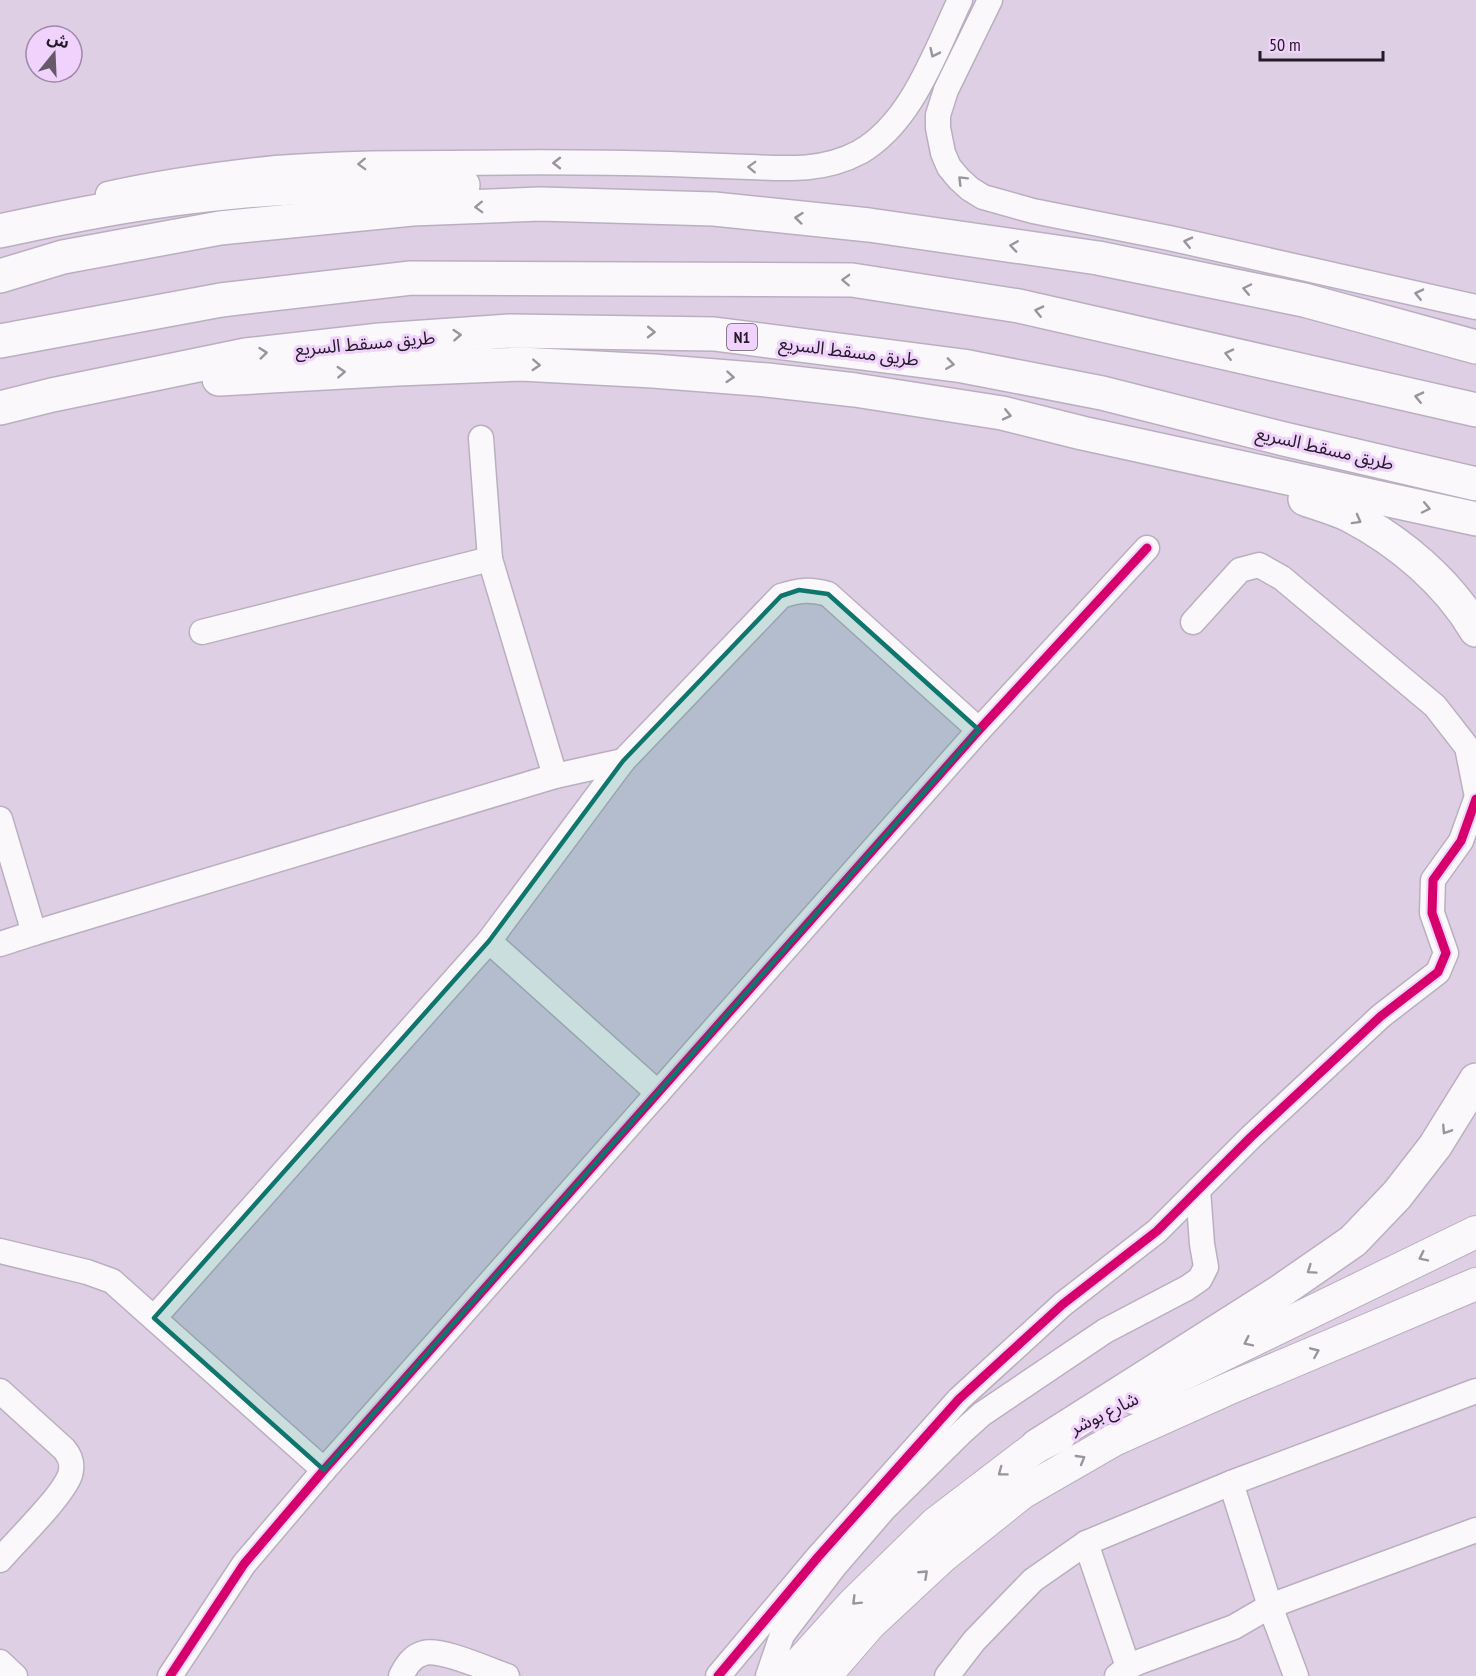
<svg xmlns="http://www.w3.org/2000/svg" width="1476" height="1676" font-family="'PT Sans Narrow','Noto Sans Arabic',sans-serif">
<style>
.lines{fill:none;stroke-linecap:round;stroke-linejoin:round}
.minor-casing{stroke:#baafc0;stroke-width:27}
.major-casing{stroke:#baafc0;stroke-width:34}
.highway-casing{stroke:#baafc0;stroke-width:36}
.minor{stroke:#faf8fb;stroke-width:24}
.major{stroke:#faf8fb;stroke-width:32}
.highway{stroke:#faf8fb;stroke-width:33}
.cycleway-casing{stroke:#f0d2fc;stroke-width:13}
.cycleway{stroke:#d6006c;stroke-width:9}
.oneway{stroke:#9a949c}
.marked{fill:#0f766e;fill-opacity:0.2;stroke:#0f766e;stroke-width:4.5;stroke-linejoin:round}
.labels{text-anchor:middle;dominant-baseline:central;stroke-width:6;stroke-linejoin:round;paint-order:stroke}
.shield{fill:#f0d2fc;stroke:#615168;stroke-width:1.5}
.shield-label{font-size:16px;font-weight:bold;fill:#241a28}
.street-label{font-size:18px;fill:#241a28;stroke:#f0d2fc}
</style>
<rect width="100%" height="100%" fill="#decfe5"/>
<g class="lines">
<defs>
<g id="minor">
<path d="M990 0 946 90 938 115V128L943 153 949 167 959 179 970 189 983 197 1033 211 1169 238 1476 307"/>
<path d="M108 194C163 182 219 174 276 168 334 163 393 163 451 163 524 162 597 162 669 164 696 165 723 166 749 167 789 169 825 171 860 152 912 122 935 52 960 0"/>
<path d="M481 438 490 559 555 776 623 761"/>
<path d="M1193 622 1240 570 1259 565 1282 578 1435 706 1467 747 1476 792"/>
<path d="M202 632 490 559"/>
<path d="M0 819 34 933 0 944"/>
<path d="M34 933 555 776"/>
<path d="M489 941 623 761 781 596C799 590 810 589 828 594L979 730"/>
<path d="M0 1251 87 1272 112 1281 324 1470"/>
<path d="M154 1318 489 941 658 1093"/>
<path d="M0 1391 64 1449C71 1457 73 1465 70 1475 62 1497 17 1540 0 1560"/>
<path d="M1231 1483 1270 1606 1476 1530"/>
<path d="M1086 1543 1128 1667"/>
<path d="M0 1662 15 1676"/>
<path d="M170 1676 244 1564 324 1470 979 730 1147 548"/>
<path d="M401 1676C406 1666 412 1656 424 1653 441 1648 489 1670 507 1676"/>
<path d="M718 1676 818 1557 959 1399 1063 1304 1157 1231 1251 1137 1381 1016 1438 972 1446 953 1432 913 1433 880 1461 841 1476 799"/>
<path d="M768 1676 782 1635 834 1567 884 1509 963 1431 982 1414 1105 1331 1187 1288 1200 1279 1206 1267 1202 1244 1198 1190"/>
<path d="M947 1676 974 1641 1033 1580 1086 1543 1231 1483 1476 1391"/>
<path d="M1117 1676 1128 1667 1139 1662 1234 1627 1270 1606 1296 1676"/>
</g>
<g id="major">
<path d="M1134 1398 1476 1232"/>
<path d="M788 1676 853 1604 936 1523 1037 1446 1060 1435"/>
<path d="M825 1676 870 1624 942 1557 1022 1493 1114 1440 1230 1388 1476 1284"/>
</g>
<g id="highway">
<path d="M0 231C78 214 155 199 235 192 310 185 387 186 463 185"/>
<path d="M0 276 63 257 220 228 412 209 540 204 714 209 869 225 1098 258 1304 300 1476 347"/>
<path d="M0 341 221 300 411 278 852 280 1019 306 1476 410"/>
<path d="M219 379 397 369 521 364 653 371 767 380 855 390 1002 413 1082 433 1476 519"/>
<path d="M0 408 52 395 246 355 380 340 510 331 714 334 963 366 1102 393 1284 439 1476 484"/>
<path d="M1305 499C1319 504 1335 508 1349 515 1399 541 1447 581 1476 630"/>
<path d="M1037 1446 1278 1293 1353 1241 1397 1195 1435 1146 1476 1080"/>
</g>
</defs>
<use href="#minor" class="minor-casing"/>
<use href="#major" class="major-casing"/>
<use href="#highway" class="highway-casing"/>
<use href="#minor" class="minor"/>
<use href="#major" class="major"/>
<use href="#highway" class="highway"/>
<defs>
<g id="cycleway">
<path d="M170 1676 244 1564 324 1470 979 730 1147 548"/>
<path d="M718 1676 818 1557 959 1399 1063 1304 1157 1231 1251 1137 1381 1016 1438 972 1446 953 1432 913 1433 880 1461 841 1476 799"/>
</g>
</defs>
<use href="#cycleway" class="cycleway-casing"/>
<use href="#cycleway" class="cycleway"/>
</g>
<defs><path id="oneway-chevron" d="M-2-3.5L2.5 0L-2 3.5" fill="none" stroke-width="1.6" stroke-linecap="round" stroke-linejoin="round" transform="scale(1.5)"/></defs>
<g class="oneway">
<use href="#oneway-chevron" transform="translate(934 53) rotate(116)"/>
<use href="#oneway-chevron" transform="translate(557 163) rotate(-180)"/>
<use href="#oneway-chevron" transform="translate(362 164) rotate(178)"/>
<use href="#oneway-chevron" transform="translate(752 167) rotate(-178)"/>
<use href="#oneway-chevron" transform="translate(962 180) rotate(-135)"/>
<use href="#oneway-chevron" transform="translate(479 207) rotate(178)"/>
<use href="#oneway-chevron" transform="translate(799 218) rotate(-174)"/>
<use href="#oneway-chevron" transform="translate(1188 242) rotate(-167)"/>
<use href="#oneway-chevron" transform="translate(1014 246) rotate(-172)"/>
<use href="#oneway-chevron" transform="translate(846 280) rotate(-178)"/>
<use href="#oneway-chevron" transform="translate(1247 289) rotate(-168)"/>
<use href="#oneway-chevron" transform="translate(1419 294) rotate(-167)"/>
<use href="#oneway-chevron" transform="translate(1039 311) rotate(-167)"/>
<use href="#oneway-chevron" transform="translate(651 332) rotate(1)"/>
<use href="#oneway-chevron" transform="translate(457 335) rotate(-4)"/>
<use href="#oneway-chevron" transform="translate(263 353) rotate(-6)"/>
<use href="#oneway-chevron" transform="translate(1229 354) rotate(-167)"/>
<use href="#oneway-chevron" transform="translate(950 364) rotate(8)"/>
<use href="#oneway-chevron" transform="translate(536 365) rotate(3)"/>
<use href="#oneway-chevron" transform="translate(341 372) rotate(-3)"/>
<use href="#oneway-chevron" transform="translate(730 377) rotate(5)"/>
<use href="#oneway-chevron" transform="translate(1419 397) rotate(-167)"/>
<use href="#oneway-chevron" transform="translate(1007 415) rotate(13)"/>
<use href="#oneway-chevron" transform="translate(1426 508) rotate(12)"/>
<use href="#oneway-chevron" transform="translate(1357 520) rotate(29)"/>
<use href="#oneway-chevron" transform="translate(1446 1130) rotate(123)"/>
<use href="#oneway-chevron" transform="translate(1423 1257) rotate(154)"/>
<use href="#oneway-chevron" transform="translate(1311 1270) rotate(145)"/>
<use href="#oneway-chevron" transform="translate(1248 1342) rotate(154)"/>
<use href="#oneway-chevron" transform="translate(1315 1352) rotate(-23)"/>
<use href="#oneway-chevron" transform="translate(1081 1459) rotate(-30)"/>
<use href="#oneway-chevron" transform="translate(1002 1472) rotate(143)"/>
<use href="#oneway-chevron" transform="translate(924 1574) rotate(-43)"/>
<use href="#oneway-chevron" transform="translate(856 1601) rotate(135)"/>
</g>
<path class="marked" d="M799 590 828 594 979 730 324 1470 154 1318 489 941 623 761 781 596Z"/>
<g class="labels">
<rect class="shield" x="727" y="324" width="30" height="26" rx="4.5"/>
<g class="shield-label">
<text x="742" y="337">N1</text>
</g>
<g class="street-label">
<text transform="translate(365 343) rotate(-5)">طريق مسقط السريع</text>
<text transform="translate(849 351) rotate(7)">طريق مسقط السريع</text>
<text transform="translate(1325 448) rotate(13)">طريق مسقط السريع</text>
<text transform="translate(1104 1413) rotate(-26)">شارع بوشر</text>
</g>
</g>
<g transform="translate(54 54) rotate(18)"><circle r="28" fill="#f0d2fc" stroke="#9e88a7" stroke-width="1.5"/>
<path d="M0-4.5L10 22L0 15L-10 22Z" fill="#65596a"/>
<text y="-9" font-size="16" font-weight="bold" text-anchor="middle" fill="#241a28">ش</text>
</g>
<path d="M1260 51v9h123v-9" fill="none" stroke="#241a28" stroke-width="3"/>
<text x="1269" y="51" font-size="18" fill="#241a28" stroke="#f0d2fc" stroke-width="4.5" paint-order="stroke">50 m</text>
</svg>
